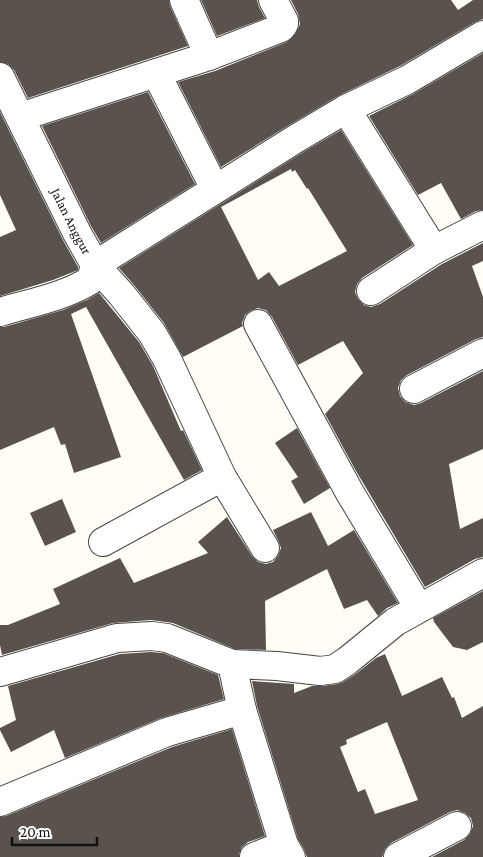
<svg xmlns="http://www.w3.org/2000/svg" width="483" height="857" font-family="'Crimson Pro',serif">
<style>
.building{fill:#5a524d;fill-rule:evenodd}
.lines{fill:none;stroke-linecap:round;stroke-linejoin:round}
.minor-casing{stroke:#444;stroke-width:30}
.minor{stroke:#fff;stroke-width:28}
.labels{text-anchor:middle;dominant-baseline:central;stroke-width:5;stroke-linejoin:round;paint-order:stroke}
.street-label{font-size:14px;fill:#111;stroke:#fff}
</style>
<rect width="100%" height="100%" fill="#fffdf5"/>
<g class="building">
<path d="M0 0H169L170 6 188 46 28 98 14 70 8 64 0 62Z"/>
<path d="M201 0H257L259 7 265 18 217 36Z"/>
<path d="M291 0H451L458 10 473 0H483V19L475 22 400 66 338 96 289 125 221 167 178 82 215 71 287 42 296 33 300 24 298 14Z"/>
<path d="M483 53V210L476 211 461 219 441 183 418 195 369 116 415 93Z"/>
<path d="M148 92 195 184 101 243 91 226 42 126Z"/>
<path d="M0 112 63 240 78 267V270L53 280 0 296V237L16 230 0 195Z"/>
<path d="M341 130 413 245 362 278 357 284 355 292 358 299 364 305 371 307 380 304 442 264 483 243V261L472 266 483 297V337L476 339 407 375 401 380 398 388 400 396 405 402 414 405 421 403 483 371V449L449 464 460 529 483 518V557L475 559 425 587 356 471 325 414 363 373 343 341 298 365 272 317 266 310 258 308 250 311 245 315 242 323 243 326 183 357 164 323 134 285 119 268 305 151ZM291 169 292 172 295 170 307 189 308 188 347 251 279 286 269 272 258 280 221 207Z"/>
<path d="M99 293 139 342 153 366 181 431 183 430 202 470 184 480 86 307 71 314 121 457 74 473 65 444 61 445 54 427 0 450V327H4L63 310 87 300Z"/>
<path d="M297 428 330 488 304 504 291 481 298 477 275 443Z"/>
<path d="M62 499 76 532 45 546 30 513Z"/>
<path d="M311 512 328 546 354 530 398 603 387 608 378 616 367 600 344 609 327 569 265 601 266 650 235 649 173 623 151 620 113 623 2 655 0 645V625H8L60 604 53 589 120 558 134 583 208 553 198 542 227 517 252 556 258 562 266 564 273 562 278 556 281 548 278 540 273 530Z"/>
<path d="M483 591V642L467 650 453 647 434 622 433 618Z"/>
<path d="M151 652 163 653 218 675 224 699 161 718 65 758 54 730 11 752 0 730V728L16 720 8 686 120 654Z"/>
<path d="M385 654 402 696 442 677 452 698 454 697 462 718 483 706V857H432L464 840 470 834 473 826 471 818 465 813 457 810 450 812 391 843 385 849 382 857H307L304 849 298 839 257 706 252 681 294 684V693L312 686H322L337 684 343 682 357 673 376 658ZM387 722 418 800 375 814 365 789 358 792 340 747 347 744 346 740Z"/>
<path d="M232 729 265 836 248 842 242 847 239 854V857H0V817L6 816 172 747Z"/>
</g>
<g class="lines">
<defs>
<g id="minor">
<path d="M209 56 281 28 284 24V21L273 0"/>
<path d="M156 73 215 189"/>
<path id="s1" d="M0 77 77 233 95 265 91 280C64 297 30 303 0 312"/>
<path d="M346 109 434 250"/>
<path d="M20 117 209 56 184 0"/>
<path d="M371 291 434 250 483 225"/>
<path d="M258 324 350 493 419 608"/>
<path d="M414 389 483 353"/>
<path d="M103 542 222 477"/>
<path d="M265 548 222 477 167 359 152 333 122 295 95 265 297 138 346 109 407 80 483 35"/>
<path d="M0 672 117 638 152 636 167 638 232 664"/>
<path d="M0 802 167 732 242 710"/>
<path d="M284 845 242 710 232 664 277 666 320 671 335 669 347 661 395 622 483 573"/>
<path d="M254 857 284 845 291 857"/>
<path d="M398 857 457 826"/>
</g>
</defs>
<use href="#minor" class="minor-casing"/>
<use href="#minor" class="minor"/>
</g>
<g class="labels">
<g class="street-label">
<text stroke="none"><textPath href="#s1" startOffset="161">Jalan Anggur</textPath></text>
</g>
</g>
<path d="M12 837v8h85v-8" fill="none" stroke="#111111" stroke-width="2.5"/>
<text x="20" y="837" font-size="15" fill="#111111" stroke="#ffffff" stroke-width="4" paint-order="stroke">20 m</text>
</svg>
